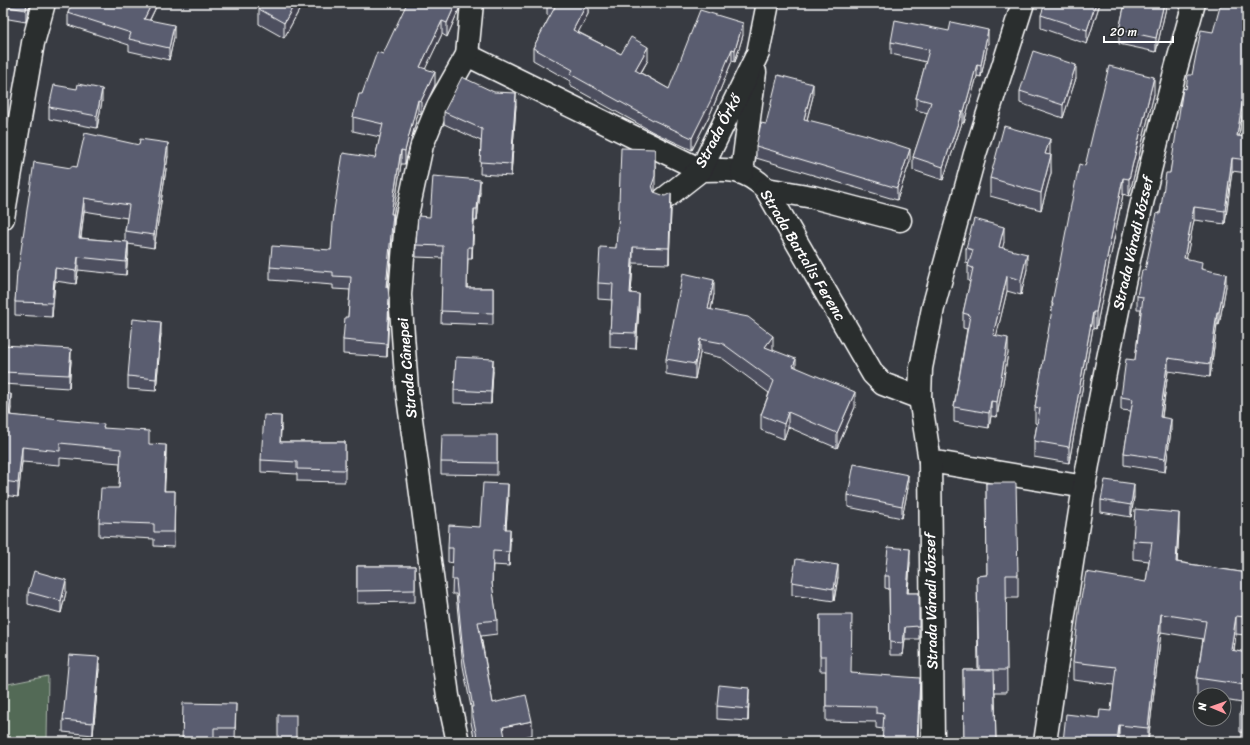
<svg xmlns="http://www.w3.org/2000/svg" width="1250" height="745" font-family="Sriracha,sans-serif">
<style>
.grass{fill:#536a56;stroke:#a9b4aa}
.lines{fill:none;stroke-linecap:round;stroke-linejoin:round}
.minor-casing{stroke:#fff;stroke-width:25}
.minor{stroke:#2a2d2e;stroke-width:22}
.wall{fill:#4d505f;stroke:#fff;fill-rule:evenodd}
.shaded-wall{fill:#3f414e;stroke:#fff}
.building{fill:#5a5d6f;stroke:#fff}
.labels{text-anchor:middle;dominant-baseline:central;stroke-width:3.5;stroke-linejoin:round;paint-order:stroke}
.street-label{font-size:15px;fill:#fff;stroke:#2a2d2e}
</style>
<rect width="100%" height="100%" fill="#383b42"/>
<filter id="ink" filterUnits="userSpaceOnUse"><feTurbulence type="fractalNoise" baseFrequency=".025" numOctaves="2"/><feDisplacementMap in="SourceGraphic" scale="8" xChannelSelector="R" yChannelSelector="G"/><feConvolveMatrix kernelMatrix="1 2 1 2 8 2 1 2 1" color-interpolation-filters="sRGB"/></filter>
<g filter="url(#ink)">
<path class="grass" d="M48 676 47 739 136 742H3V685Z"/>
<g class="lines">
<defs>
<g id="minor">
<path d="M467 55 701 170C729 169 745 168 766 189L873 374 883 384 920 398"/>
<path d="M742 172 755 72"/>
<path d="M766 189 813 197 900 220"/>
<path d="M664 199 701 170 758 53 768 3"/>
<path d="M3 218 33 43 44 3"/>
<path d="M930 461 1085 487"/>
<path d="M458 742 448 696 407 389 400 295 406 220 422 145 438 106 467 55 472 3"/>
<path d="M933 742 930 461 920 398 921 368 933 308 975 154 1023 3"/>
<path d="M1045 742C1058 657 1070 572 1084 487 1112 324 1149 162 1194 3"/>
</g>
</defs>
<use href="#minor" class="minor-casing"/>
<use href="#minor" class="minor"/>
</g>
<g class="wall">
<path d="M3 3H30L26 22 3 18Z"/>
<path d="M72 3H158L150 20 174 37 169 60 129 51V45L68 25V13Z"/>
<path d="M262 3H303L284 38 259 24V9Z"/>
<path d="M459 3V9L447 37 442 34 425 69 435 85 421 114 418 113 405 164H401L393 216V228L387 288 389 310 387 357 343 354V340L348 317 350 290 333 289V285L270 280V267L331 250 375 158 380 137 353 131V117L362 94 383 54Z"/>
<path d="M547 3H588V14L578 32 621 54 648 60 641 73 669 89 743 35 735 62 732 61 711 112 692 150 653 132 570 86V81L533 60V48L550 16 547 15Z"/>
<path d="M1100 3 1087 44 1041 28V15Z"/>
<path d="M1125 3H1167L1156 52 1119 44V30Z"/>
<path d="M1247 3V84L1239 136 1247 137V173L1232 171 1225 224 1194 220 1186 259 1202 269 1226 286 1219 325 1217 324 1210 377 1168 371 1162 417 1171 431 1165 472 1124 465V453L1131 411 1121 410V397L1135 360 1141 309H1137V296L1145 270 1170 173 1186 89 1213 32Z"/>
<path d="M891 42 988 43 981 77 977 76 964 123H962L943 180 913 170V157L928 113 916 110V98L926 62 891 54Z"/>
<path d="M1076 78 1063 118 1020 103V91Z"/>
<path d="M1154 94 1129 196 1123 194 1096 329 1093 328 1069 463 1034 457V441L1037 424 1035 423V407L1052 313V303L1085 166Z"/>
<path d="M813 96 807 120 910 161 897 200 756 158V146L766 124Z"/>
<path d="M102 101 97 128 49 119V107Z"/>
<path d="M516 105 511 176 480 174 481 141 444 124V112Z"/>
<path d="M1050 155 1051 173 1041 210 990 196V178Z"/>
<path d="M168 156 154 248 128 244V255L126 275 78 270 76 284 55 281 52 317 15 315V302L18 271 71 168 77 167ZM84 211 127 218 125 231V242L81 238Z"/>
<path d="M655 165 654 192 671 209 669 264 633 263 631 293 639 309 636 349 610 347V332L612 300 598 299V283L616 248 618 232Z"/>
<path d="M480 192 477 221H474L472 259H468L467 288H493V325L441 323 443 258 416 257V245L430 217Z"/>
<path d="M1004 242 1002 248 1027 269 1021 295 1007 291 996 336 1008 353 997 417 991 416 989 428 954 422V407L967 329 963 328V313L970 282 968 281V266L969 264 966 263V248Z"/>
<path d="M714 294 711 310 773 351 796 367 855 407 837 448 788 427 784 439 761 430V415L769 393 722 358 700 353 695 379 666 374V359Z"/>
<path d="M161 334 156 391 128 389V376Z"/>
<path d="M3 345 71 361 69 388 3 384Z"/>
<path d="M493 371 491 404 454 403V390Z"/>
<path d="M3 393 11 408 10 415 104 428 149 444 166 459 164 491H175L174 547 154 546V539L99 536V522L119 488 120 463 60 458V465L22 462 18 497 3 495Z"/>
<path d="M281 428 280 442H345V482L297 481V474L261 472V460Z"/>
<path d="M497 435V475L441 474V462Z"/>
<path d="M986 483 1018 575V598H1006L1007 692H995L996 742H964L963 670H978L977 576 987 575Z"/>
<path d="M908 488 902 518 848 507V495Z"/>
<path d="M1134 497 1131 517 1101 512V500Z"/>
<path d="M508 499 506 529 510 543 509 566 493 565 492 585 497 620V634L481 636 493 703 532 735 506 741V742H475L471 722V707L463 666 456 594H452L453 563 448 562V548L480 527Z"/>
<path d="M1179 531 1177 562 1247 573 1245 635 1236 634 1234 651 1247 653V733L1240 732V714L1242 703 1224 700V695H1200V697L1197 696V678L1203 639 1161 632 1148 742H1063L1099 718 1111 711 1114 685 1073 680V662L1146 582 1149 561 1133 559V541Z"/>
<path d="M910 562 908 593H919V639H905L903 655H890L889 589 885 588V576Z"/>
<path d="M357 566H415V602L357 603Z"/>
<path d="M838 577 834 601 792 595V582Z"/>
<path d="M28 592H66L61 613 28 604Z"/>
<path d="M820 615 851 673 920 692 883 729 876 728V722L826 721V671H820Z"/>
<path d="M99 669 93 735 63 732V720Z"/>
<path d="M749 700 748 721 717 719V706Z"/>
<path d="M236 704 235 740H214L182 742Z"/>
</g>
<g class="shaded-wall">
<path d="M27 3H30L26 22V10Z"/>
<path d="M152 3H158L144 31V19Z"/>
<path d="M295 3H303L284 38V23Z"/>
<path d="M456 3H459V9L447 37V23Z"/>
<path d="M587 3H588V14L573 42V30Z"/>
<path d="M1096 3H1100L1087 44V30Z"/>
<path d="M1164 3H1167L1156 52V38Z"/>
<path d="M442 21V34L420 80V67Z"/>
<path d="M743 23V35L735 62V50Z"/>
<path d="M174 25V37L169 60V48Z"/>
<path d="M988 30V43L981 77V65Z"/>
<path d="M648 47V60L635 82V70Z"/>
<path d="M732 49V61L711 112 692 150V138Z"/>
<path d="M977 64V76L964 123V111Z"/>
<path d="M1076 65V78L1063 118V105Z"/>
<path d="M435 72V85L421 114V101Z"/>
<path d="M1247 72V84L1237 148V136Z"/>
<path d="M1154 77V94L1129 196V179Z"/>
<path d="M813 84V96L804 131V119Z"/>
<path d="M102 89V101L97 128V116Z"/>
<path d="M516 93V105L511 176V164Z"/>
<path d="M418 100V113L405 164V151Z"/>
<path d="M962 111V123L943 180V167Z"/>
<path d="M1050 139V157L1045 154Z"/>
<path d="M168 143V156L154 248V235Z"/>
<path d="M655 149V191L652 200V185Z"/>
<path d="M910 149V161L897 200V188Z"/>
<path d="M401 150V164L393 216V228L386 301V287L391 214Z"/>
<path d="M1051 155V173L1041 210V193Z"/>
<path d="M1232 158V171L1225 224V211Z"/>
<path d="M1123 178V194L1096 329V312Z"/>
<path d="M480 180V192L477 221V209Z"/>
<path d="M671 193V209L669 264V248Z"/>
<path d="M84 198V211L79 251V238Z"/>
<path d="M1194 207V220L1184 271V258Z"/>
<path d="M474 209V221L472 259V247Z"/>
<path d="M1004 227V242L999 262V247Z"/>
<path d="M128 242V255L126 275V262Z"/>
<path d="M633 247V263L630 309V293Z"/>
<path d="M1027 254V269L1021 295V280Z"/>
<path d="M78 257V270L76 284V271Z"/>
<path d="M55 268V281L52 317V303Z"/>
<path d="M1226 274V286L1219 325V312Z"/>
<path d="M1007 276V291L993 350V335Z"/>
<path d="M714 280V294L708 324V309Z"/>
<path d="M639 294V309L636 349V333Z"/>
<path d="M389 297V310L387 357V344Z"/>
<path d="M1093 312V328L1069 463V447Z"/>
<path d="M1217 312V324L1210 377V364Z"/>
<path d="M161 322V334L156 391V379Z"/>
<path d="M773 336V351L765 347Z"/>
<path d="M1008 338V353L997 417V402Z"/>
<path d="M700 339V353L695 379V364Z"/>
<path d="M71 349V361L69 388V375Z"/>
<path d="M1168 358V371L1160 430V417Z"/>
<path d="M493 359V371L491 404V392Z"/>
<path d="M796 359V374L793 366Z"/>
<path d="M855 392V407L837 448V433Z"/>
<path d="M11 394V408L9 429V415Z"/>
<path d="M991 401V416L989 428V413Z"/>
<path d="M788 412V427L784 439V424Z"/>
<path d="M281 416V428L280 454V442Z"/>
<path d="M1171 419V431L1165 472V459Z"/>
<path d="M166 445V459L164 505V491Z"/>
<path d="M22 447V462L18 497V483Z"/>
<path d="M908 475V488L902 518V506Z"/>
<path d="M508 484V499L505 543V529Z"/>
<path d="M1134 484V497L1131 517V505Z"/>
<path d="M1179 513V531L1176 580V562Z"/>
<path d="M510 529V543L509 566V552Z"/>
<path d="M910 549V562L907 606V593Z"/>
<path d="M838 565V577L834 601V589Z"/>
<path d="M66 580V592L61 613V601Z"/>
<path d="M1247 603V621L1245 635V617Z"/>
<path d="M1161 614V632L1148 742V728Z"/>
<path d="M1236 616V634L1231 669V650Z"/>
<path d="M905 627V639L903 655V643Z"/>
<path d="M99 657V669L93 735V723Z"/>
<path d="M920 678V692L918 742H917Z"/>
<path d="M749 688V700L748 721V709Z"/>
<path d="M532 721V735L503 742V727Z"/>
<path d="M1119 725V742H1117Z"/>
</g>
<g class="building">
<path d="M3 3H27L26 10 3 6Z"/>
<path d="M72 3H152L144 19 174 25 169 48 129 39 131 33 68 13Z"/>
<path d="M262 3H295L284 23 259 9Z"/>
<path d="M407 3H456L447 23 442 21 420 67 435 72 421 101 418 100 405 151 401 150 391 214H393L386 287 388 288 389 297 387 344 343 340 345 317H348L351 277 333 276V272L270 267 272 246 331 250 334 210 343 153 375 158 383 124 353 117 359 94H362L377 52 383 54Z"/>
<path d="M549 3H587L573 30 621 54 631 37 648 47 635 70 669 89 700 10 743 23 735 50 732 49 711 100 692 138 653 120 570 74 573 70 533 48 555 7Z"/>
<path d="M1045 3H1096L1087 30 1041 15Z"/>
<path d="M1125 3H1164L1156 38 1119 30Z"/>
<path d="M1221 3H1247V72L1237 136 1247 137V160L1232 158 1225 211 1194 207 1184 258 1202 262 1201 269 1226 274 1219 312H1217L1210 364 1168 358 1160 417 1171 419 1165 459 1124 453 1133 399 1121 397 1126 359 1135 360 1143 297 1137 296 1142 270H1145L1157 213 1160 214 1166 173H1170L1183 88 1186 89 1188 75H1192L1201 30 1213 32Z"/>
<path d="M895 20 949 31 951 22 988 30 981 65 977 64 964 111H962L943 167 913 157 931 102 916 98 929 50 891 42Z"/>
<path d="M1033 51 1076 65 1063 105 1020 91Z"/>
<path d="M1109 66 1154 77 1129 179 1123 178 1096 312H1093L1069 447 1034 441 1040 408 1035 407 1053 304 1052 303 1079 164 1085 166Z"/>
<path d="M778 75 813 84 804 119 867 135 910 149 897 188 756 146 761 123 766 124Z"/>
<path d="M462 77 494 92 516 93 511 164 480 162 482 129 444 112Z"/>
<path d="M78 84 102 89 97 116 49 107 54 85 77 89Z"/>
<path d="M1004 126 1050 139 1045 154 1051 155 1041 193 990 178Z"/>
<path d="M85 133 139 145 140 139 168 143 154 235 125 231 129 205 84 198 79 238 128 242 126 262 78 257 76 271 55 268 52 303 15 302 17 271H18L34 162 71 168V166L77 167Z"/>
<path d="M621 148 655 149V176L652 185 654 192 665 196 671 193 669 248 633 247 630 293 639 294 636 333 610 332 613 284 598 283 600 247 616 248 617 232H618Z"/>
<path d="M433 176 480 180 477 209H474L472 247H468L467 288H493V313L441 311 443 246 416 245 418 216 430 217Z"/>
<path d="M974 219 1004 227 999 247 1027 254 1021 280 1007 276 993 335 1008 338 997 402 991 401 989 413 954 407 970 315 963 313 973 268 968 266 973 250 966 248Z"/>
<path d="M683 273 714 280 708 309 748 317 773 336 765 347 796 359 793 366 855 392 837 433 788 412 784 424 761 415 774 381 722 343 700 339 695 364 666 359Z"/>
<path d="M133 319 161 322 156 379 128 376Z"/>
<path d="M3 345 71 349 69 375 3 372Z"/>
<path d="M456 357 493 359 491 392 454 390Z"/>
<path d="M3 393 11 394 9 415 104 424 103 428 149 431V444L166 445 164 491H175L174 532H154V524L99 522 101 488H119L121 449 60 443V451L22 447 18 483 3 481Z"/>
<path d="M264 415 281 416 280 442H345V470L297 469V462L261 460Z"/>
<path d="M442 435H497V463L441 462Z"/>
<path d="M854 464 908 475 902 506 848 495Z"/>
<path d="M1105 480 1134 484 1131 505 1101 500Z"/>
<path d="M483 483 508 484 505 529H510L509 552 493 551 492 583 497 620 478 622 493 703 526 695 532 721 503 727 506 742H478L471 707H473L463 652 456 580H452L453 548H448L449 525 480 527Z"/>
<path d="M986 483H1016L1018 575H1006L1007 670H979L977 576 987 575Z"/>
<path d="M1135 509 1179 513 1176 562 1247 573V603L1245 617 1236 616 1231 650 1247 653V715L1240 714 1245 685 1197 678 1206 621 1161 614 1148 728 1119 725 1117 742H1063L1066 714 1099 718 1100 710 1111 711 1116 667 1073 662 1080 604 1086 572 1146 582 1152 542 1133 541Z"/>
<path d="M888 547 910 549 907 593H919V626L905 627 903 643 890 642 889 576H885Z"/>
<path d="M796 559 838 565 834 589 792 582Z"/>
<path d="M357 566H415V590L357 591Z"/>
<path d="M34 571 66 580 61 601 28 592Z"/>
<path d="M820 615H852L851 673 920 678 917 742H882L884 714 876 713V707L826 706V656H820Z"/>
<path d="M69 655 99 657 93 723 63 720Z"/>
<path d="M963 670H994L996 742H964Z"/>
<path d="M719 685 749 688 748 709 717 706Z"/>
<path d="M183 703 236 704 235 728H214V742H182Z"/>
<rect x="278" y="715" width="18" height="27"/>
</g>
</g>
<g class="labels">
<g class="street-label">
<text transform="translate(718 131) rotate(-62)">Strada Őrkő</text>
<text transform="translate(1133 243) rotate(-77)">Strada Váradi József</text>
<text transform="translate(803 255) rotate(59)">Strada Bartalis Ferenc</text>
<text transform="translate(407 368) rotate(-95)">Strada Cânepei</text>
<text transform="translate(931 601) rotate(-91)">Strada Váradi József</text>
</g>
</g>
<rect width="1250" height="745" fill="none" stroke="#2a2d2e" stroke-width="16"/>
<rect x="8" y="8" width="1234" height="729" fill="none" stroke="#fff" stroke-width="1.5" filter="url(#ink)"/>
<g transform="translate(1212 707) rotate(272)"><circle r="19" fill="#2a2d2e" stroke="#7f8182"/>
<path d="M0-3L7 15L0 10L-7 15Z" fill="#ff9aa2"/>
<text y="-6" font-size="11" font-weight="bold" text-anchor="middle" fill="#ffffff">N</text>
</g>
<path d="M1104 36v6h69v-6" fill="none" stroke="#ffffff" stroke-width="2"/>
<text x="1110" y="36" font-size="12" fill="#ffffff" stroke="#2a2d2e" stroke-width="3" paint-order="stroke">20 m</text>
</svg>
